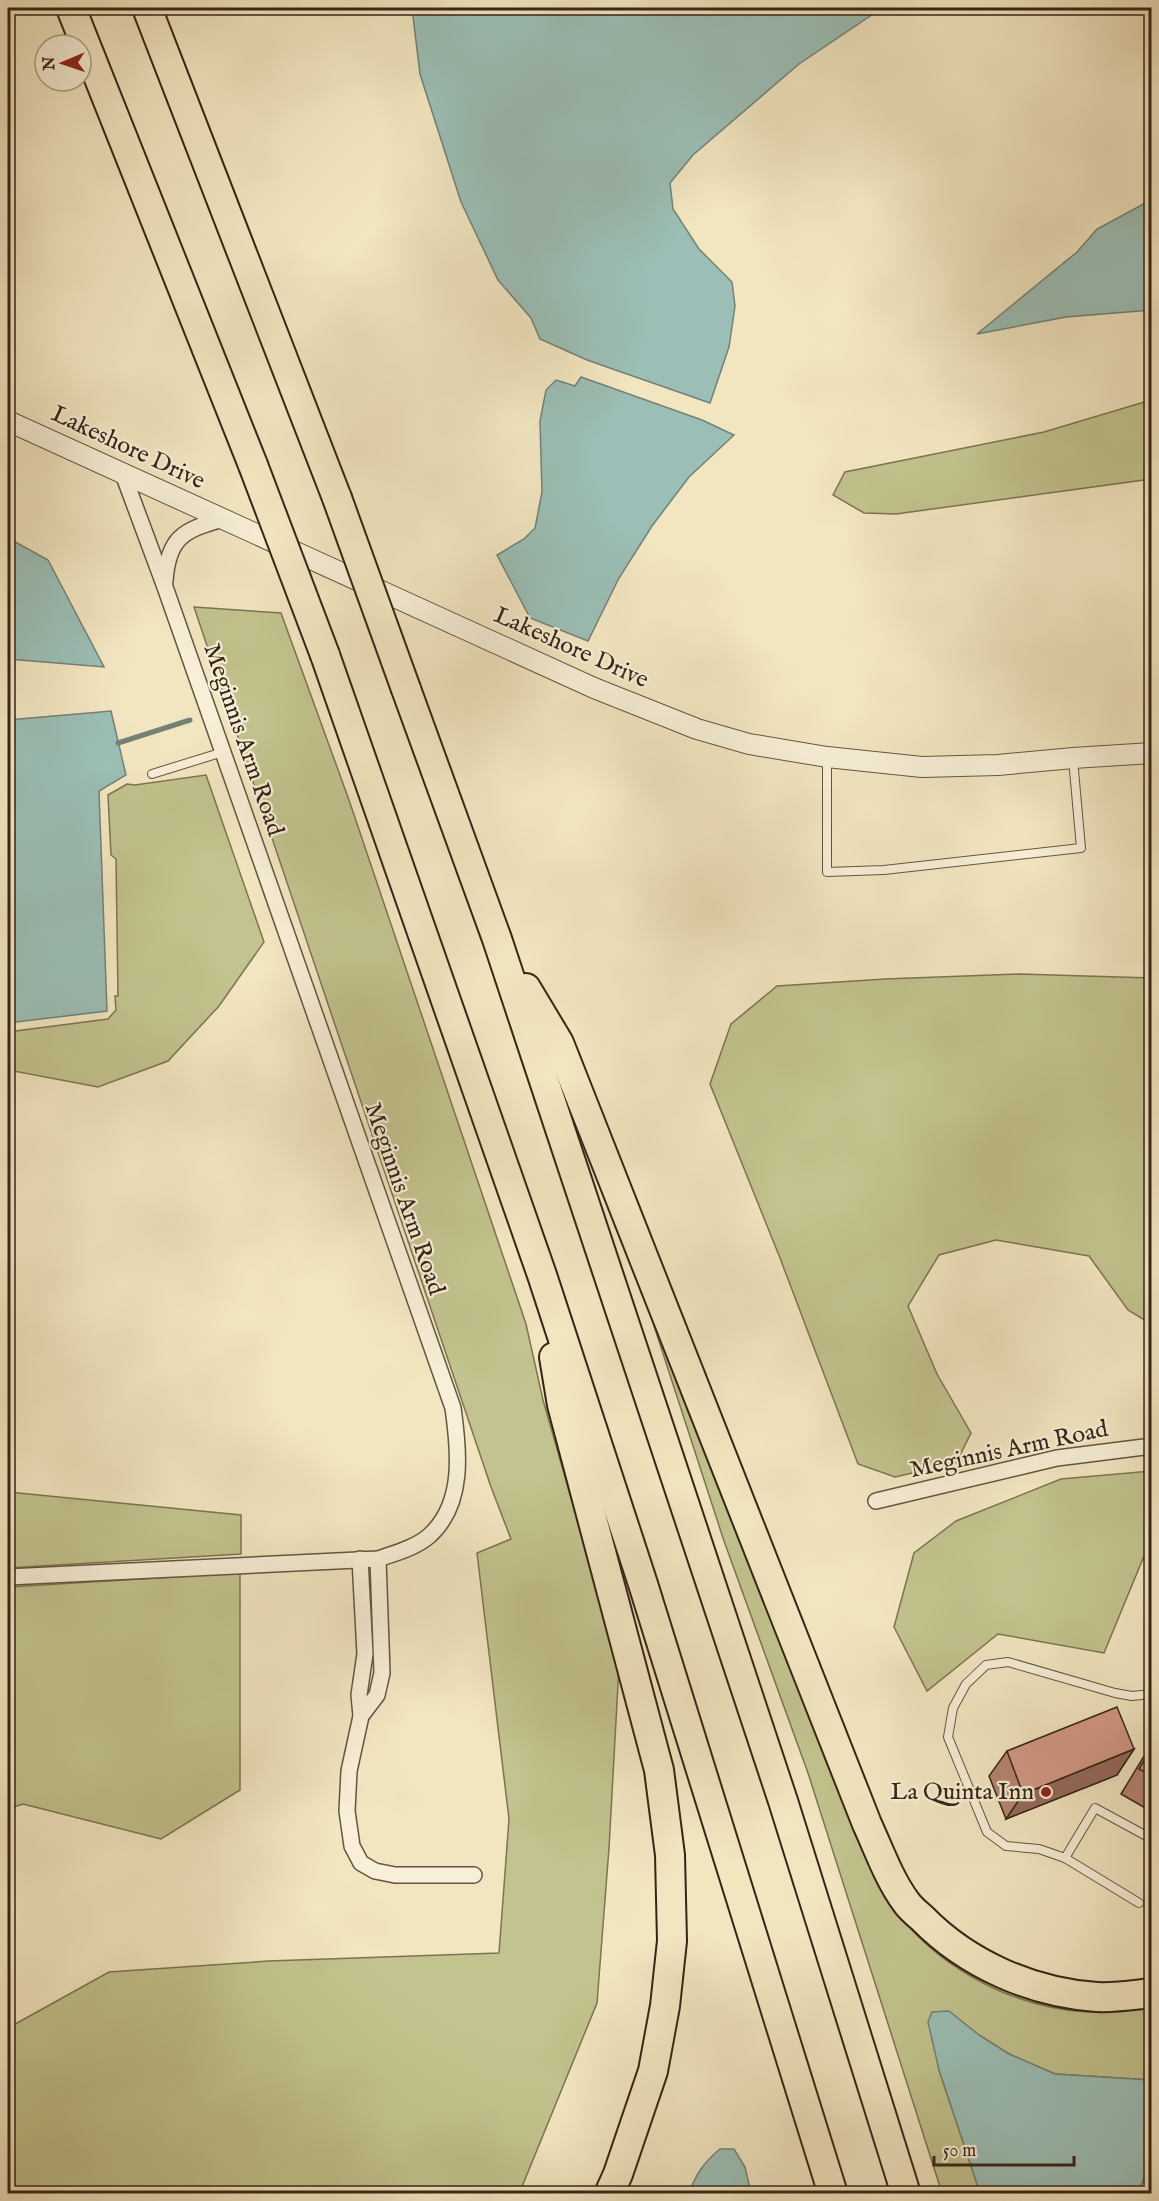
<svg xmlns="http://www.w3.org/2000/svg" width="1159" height="2201" font-family="'IM FELL English',serif">
<style>
.green{fill:#c2c38e;stroke:#7c7452;stroke-width:1.5}
.water{fill:#9bbfb6;stroke:#738176;stroke-width:1.5}
.lines{fill:none;stroke-linecap:round;stroke-linejoin:round}
.stream{stroke:#738176;stroke-width:5}
.service-casing{stroke:#655540;stroke-width:10}
.minor-casing{stroke:#655540;stroke-width:18}
.tertiary-casing{stroke:#655540;stroke-width:22}
.motorway-casing{stroke:#362515;stroke-width:32}
.service{stroke:#f7efd7;stroke-width:8}
.minor{stroke:#f7efd7;stroke-width:15}
.tertiary{stroke:#f7efd7;stroke-width:20}
.motorway{stroke:#f2e6c1;stroke-width:28}
.motorway-bridge-casing{stroke:#362515;stroke-width:32;stroke-linecap:butt}
.motorway-bridge{stroke:#f2e6c1;stroke-width:28}
.wall{fill:#b58472;stroke:#362515;stroke-width:1.5}
.shaded-wall{fill:#946b5d;stroke:#362515;stroke-width:1.5}
.building{fill:#d39985;stroke:#362515;stroke-width:1.5}
.poi-dot{fill:#8f2418;stroke:#f7efd7;stroke-width:2}
.labels{text-anchor:middle;dominant-baseline:central;stroke-width:4.5;stroke-linejoin:round;paint-order:stroke}
.street-label{font-size:24px;fill:#362515;stroke:#f7efd7}
.poi-label{font-size:24px;fill:#362515;stroke:#f7efd7;text-anchor:end}
</style>
<rect width="100%" height="100%" fill="#f2e6c1"/>
<filter id="stains"><feTurbulence type="fractalNoise" baseFrequency=".00333" numOctaves="4"/><feColorMatrix values="0 0 0 0 .2 0 0 0 0 .09 0 0 0 0 .02 0 0 0 .5 -.17"/></filter>
<radialGradient id="worn" r=".72"><stop offset=".6" stop-color="#630" stop-opacity="0"/><stop offset="1" stop-color="#630" stop-opacity=".3"/></radialGradient>
<g class="green">
<path d="M1151 400V479L896 514 864 513 833 495 845 472 1044 432Z"/>
<path d="M194 607 281 613 349 800 526 1324 543 1400 619 1666 609 1848 597 2003 519 2194 8 2193V2028L109 1972 269 1961 499 1953 509 1819 477 1553 511 1539 491 1487Z"/>
<path d="M206 775 264 942 219 1006 168 1061 98 1087 8 1070V1032L108 1019 116 1010 115 996H118L116 859 111 855 108 795 127 784 135 785Z"/>
<path d="M1020 974 1151 978V1324L1128 1310 1089 1256 996 1240 939 1255 908 1306 937 1374 971 1433 956 1463 895 1477 858 1464 780 1258 710 1084 731 1024 777 986 885 979Z"/>
<path d="M642 1289 866 1842 861 1848C869 1864 876 1882 886 1897 930 1964 1008 2007 1087 2012 1109 2013 1130 2010 1151 2007V2080L1055 2074 1009 2054 979 2035 939 2070 980 2193H942L808 1773 724 1541Z"/>
<path d="M1151 1471V1539L1104 1653 998 1634 927 1691 894 1627 914 1553 956 1521 1061 1479Z"/>
<path d="M8 1492 241 1515V1554L8 1568Z"/>
<path d="M240 1573V1790L161 1839 23 1804 8 1809V1587Z"/>
<path d="M1151 2164V2193H1137Z"/>
</g>
<g class="water">
<path d="M412 8H882L799 64 693 155 670 183 673 209 699 249 732 282 735 306 729 347 710 403 587 360 540 339 531 318 498 280 461 202 420 74Z"/>
<path d="M1151 200V310L1066 317 977 334 1077 252 1097 229Z"/>
<path d="M581 377 702 420 734 435 689 477 652 526 619 578 588 641 530 618 497 555 524 539 535 528 542 492 540 421 546 390 556 380 575 386Z"/>
<path d="M8 538 48 560 104 667 8 659Z"/>
<path d="M111 711 126 775 99 791 107 1011 8 1023V720Z"/>
<path d="M949 2011 979 2035 1009 2054 1055 2074 1151 2080V2164L1137 2193H980L939 2070 928 2022 932 2012Z"/>
<path d="M720 2149H734L745 2167 751 2193H689C696 2174 704 2162 720 2149Z"/>
</g>
<g class="lines">
<path class="stream" d="M118 743 190 720"/>
<defs>
<g id="service">
<path d="M1149 536 1152 535"/>
<path d="M827 759V872L884 870 1081 848 1073 759"/>
<path d="M152 774 223 752"/>
<path d="M1065 1858 1095 1808 1152 1839"/>
<path d="M1139 1903 1065 1858 1039 1849 1006 1846 987 1832 948 1737 953 1708 966 1684 986 1665 1008 1662 1115 1693 1132 1696 1152 1694"/>
</g>
<g id="minor">
<path d="M165 581C168 538 183 530 223 519"/>
<path d="M876 1501 1057 1458 1152 1446"/>
<path d="M360 1559 365 1654 359 1695 361 1716 349 1771 347 1811 352 1846 361 1863 375 1871 395 1875H474"/>
<path d="M8 1577 378 1559C395 1553 415 1548 429 1536 465 1504 459 1450 453 1408L165 587 123 474"/>
<path d="M361 1716 377 1695 382 1673 378 1559"/>
</g>
<path id="tertiary" d="M8 421 594 688 697 729 749 744 827 757 922 767 998 765 1073 758 1152 753"/>
<g id="motorway">
<path d="M71 8 253 465"/>
<path d="M147 8 337 498"/>
<path d="M325 655 542 1275 643 1584 833 2194"/>
<path d="M406 689 497 939 783 1801 906 2194"/>
<path d="M526 988 559 1043 867 1824C879 1850 889 1879 906 1902 910 1908 916 1913 922 1918 967 1964 1032 1993 1097 1997 1115 1998 1133 1995 1152 1993"/>
<path d="M554 1357 562 1405 659 1770 670 1855 672 1941 665 2006 653 2071 618 2174 609 2194"/>
</g>
</defs>
<use href="#service" class="service-casing"/>
<use href="#minor" class="minor-casing"/>
<use href="#tertiary" class="tertiary-casing"/>
<use href="#motorway" class="motorway-casing"/>
<use href="#service" class="service"/>
<use href="#minor" class="minor"/>
<use href="#tertiary" class="tertiary"/>
<use href="#motorway" class="motorway"/>
<defs>
<g id="motorway-bridge">
<path d="M253 465 325 655"/>
<path d="M337 498 406 689"/>
</g>
</defs>
<use href="#motorway-bridge" class="motorway-bridge-casing"/>
<use href="#motorway-bridge" class="motorway-bridge"/>
</g>
<g class="wall">
<path d="M1152 1743V1812L1121 1794Z"/>
<path d="M1134 1749 1117 1775 1006 1819 989 1776 1007 1751Z"/>
</g>
<path class="shaded-wall" d="M1134 1749 1117 1775 1006 1819 1023 1794Z"/>
<g class="building">
<path d="M1117 1707 1134 1749 1023 1794 1007 1751Z"/>
<path d="M1152 1747V1776L1139 1769Z"/>
</g>
<circle class="poi-dot" cx="1046" cy="1792" r="6"/>
<g class="labels">
<g class="street-label">
<text transform="translate(128 448) rotate(25)">Lakeshore Drive</text>
<text transform="translate(571 648) rotate(24)">Lakeshore Drive</text>
<text transform="translate(243 740) rotate(71)">Meginnis Arm Road</text>
<text transform="translate(404 1199) rotate(71)">Meginnis Arm Road</text>
<text transform="translate(1009 1450) rotate(-12)">Meginnis Arm Road</text>
</g>
<g class="poi-label">
<text x="1034" y="1792">La Quinta Inn</text>
</g>
</g>
<rect width="1159" height="2201" fill="none" stroke="#f2e6c1" stroke-width="30"/>
<rect x="9" y="9" width="1141" height="2183" fill="none" stroke="#362515" stroke-width="3"/>
<rect x="15" y="15" width="1129" height="2171" fill="none" stroke="#362515" stroke-width="1.5"/>
<g transform="translate(63 63) rotate(268)"><circle r="28" fill="#f7efd7" stroke="#aa9e89" stroke-width="1.5"/>
<path d="M0-4.5L10 22L0 15L-10 22Z" fill="#8f2418"/>
<text y="-9" font-size="16" font-weight="bold" text-anchor="middle" fill="#362515">N</text>
</g>
<path d="M934 2156v9h140v-9" fill="none" stroke="#362515" stroke-width="3"/>
<text x="943" y="2156" font-size="18" fill="#362515" stroke="#f7efd7" stroke-width="4.5" paint-order="stroke">50 m</text>
<rect width="100%" height="100%" filter="url(#stains)"/>
<rect width="100%" height="100%" fill="url(#worn)"/>
</svg>
